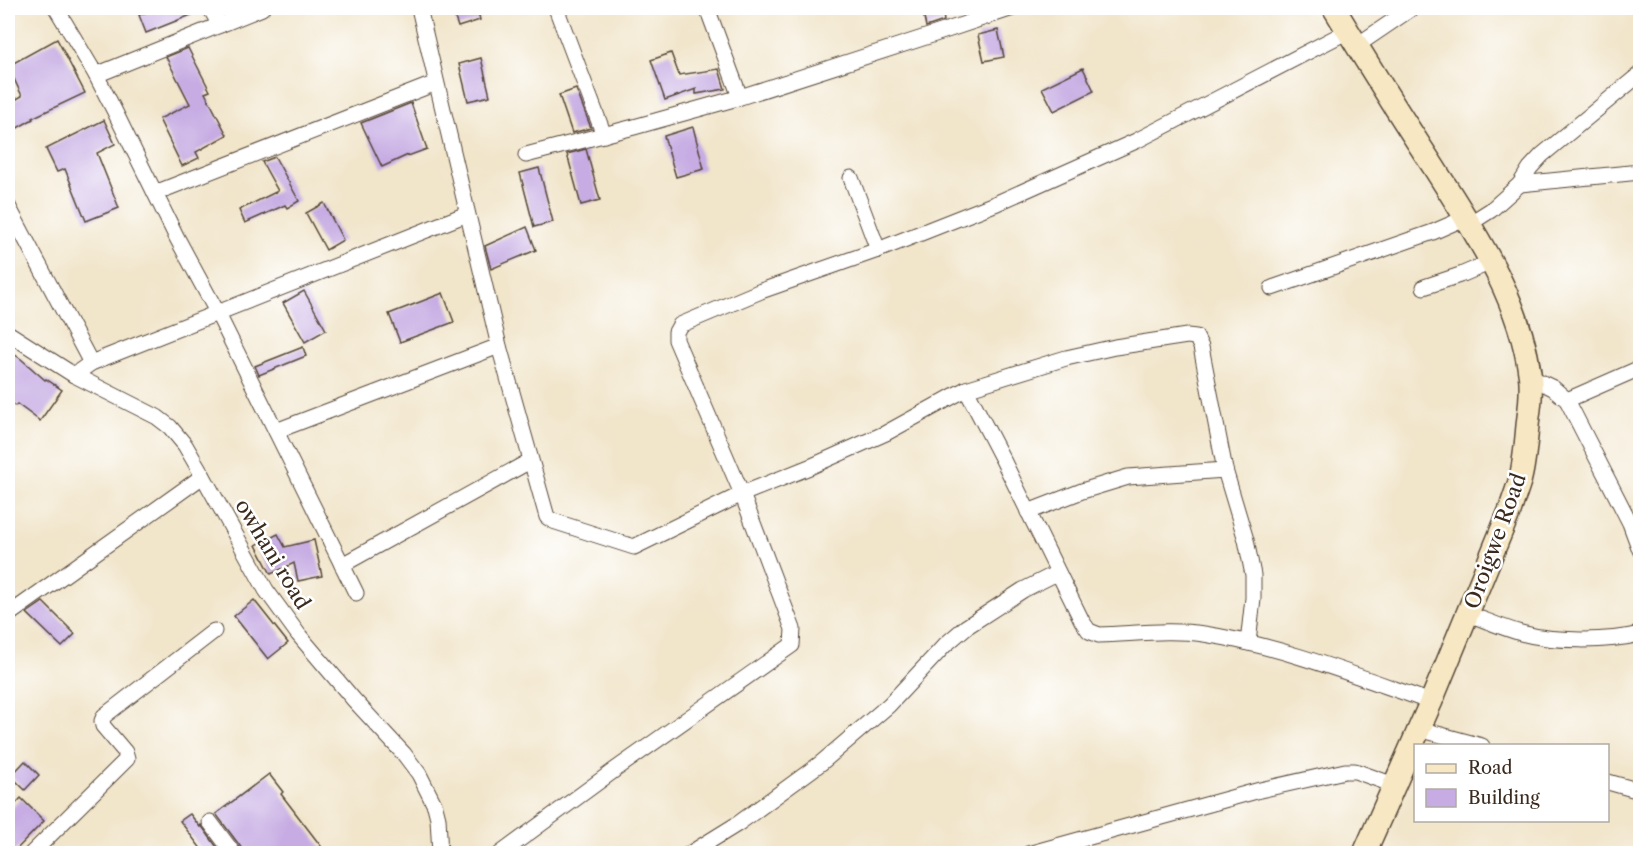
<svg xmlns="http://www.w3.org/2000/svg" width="1648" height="861" font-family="'Libre Caslon Text',serif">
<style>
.building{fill:#c6ace3}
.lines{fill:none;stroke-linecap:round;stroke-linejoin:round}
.street-casing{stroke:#564638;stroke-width:17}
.secondary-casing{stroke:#564638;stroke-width:25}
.street{stroke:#fff;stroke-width:15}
.secondary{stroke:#f7e8c3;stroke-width:22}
.labels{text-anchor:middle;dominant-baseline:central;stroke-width:5;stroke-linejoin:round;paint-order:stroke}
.street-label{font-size:21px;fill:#3b2a1e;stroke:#fff}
</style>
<rect width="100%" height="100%" fill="#fff"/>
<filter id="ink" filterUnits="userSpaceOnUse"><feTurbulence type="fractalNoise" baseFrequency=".0167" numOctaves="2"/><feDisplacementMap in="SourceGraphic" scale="12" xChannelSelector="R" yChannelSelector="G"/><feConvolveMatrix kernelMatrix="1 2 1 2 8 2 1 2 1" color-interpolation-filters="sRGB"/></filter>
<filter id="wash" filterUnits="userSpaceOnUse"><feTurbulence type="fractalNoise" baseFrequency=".008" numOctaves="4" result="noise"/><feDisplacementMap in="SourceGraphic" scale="24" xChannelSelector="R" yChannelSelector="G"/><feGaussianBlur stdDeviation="1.35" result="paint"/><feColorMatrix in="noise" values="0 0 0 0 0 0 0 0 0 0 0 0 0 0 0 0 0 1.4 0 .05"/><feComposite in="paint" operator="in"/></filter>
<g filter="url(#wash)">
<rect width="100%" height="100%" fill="#f1e5ca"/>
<g id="blocks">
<g class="building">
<path d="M157 8H200L201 11 146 33 139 15Z"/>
<path d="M477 8 480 20 458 27 454 15Z"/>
<path d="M922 8H942L944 21 926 27Z"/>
<path d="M998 30 1004 57 984 61 978 35Z"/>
<path d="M57 39 85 93 32 118 33 119 14 130 8 118V104L22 96 8 66Z"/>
<path d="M188 48 210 91 205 93 227 135 196 152 199 158 182 166 159 119 190 104 166 57Z"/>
<path d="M671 53 679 75 719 69 725 89 696 94V89L665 100 651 60Z"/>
<path d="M481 58 490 96 468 101 459 64Z"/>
<path d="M1083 68 1094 91 1054 111 1042 88Z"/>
<path d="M576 89 591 128 572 133 559 95Z"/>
<path d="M411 103 427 149 408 156V155L382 167 361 123Z"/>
<path d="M104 120 115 144 97 153 119 208 86 221 65 169 57 172 46 149Z"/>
<path d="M693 127 704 169 676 177 664 136Z"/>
<path d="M586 149 600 200 581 205 567 154Z"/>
<path d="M275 157 299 201 287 208 285 205 245 223 239 210 278 191 262 162Z"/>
<path d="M539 168 553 222 534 227 520 173Z"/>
<path d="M324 203 343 240 326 250 306 213Z"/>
<path d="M527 227 536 250 491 269 485 246Z"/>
<path d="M304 291 326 330 305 342 283 303Z"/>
<path d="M443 293 454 322 400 342 389 314Z"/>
<path d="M303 347 306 356 259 375 255 366Z"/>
<path d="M8 350 21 359 45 380 46 379 62 390 40 421 17 404 15 406 8 399Z"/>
<path d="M278 534 285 547 314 540 322 576 298 581 294 563 271 574 256 545Z"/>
<path d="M254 600 288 643 268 659 234 616Z"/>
<path d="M43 602 75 634 62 647 27 613Z"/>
<path d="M25 761 39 775 25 790 11 776Z"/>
<path d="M269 774 283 792 281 794 327 854H246L216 814Z"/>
<path d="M21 798 44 821 12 854H8V812Z"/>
<path d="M190 814 200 827 201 825 219 850 215 854H205L180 821Z"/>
</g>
</g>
</g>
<g filter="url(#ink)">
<use href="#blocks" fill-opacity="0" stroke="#564638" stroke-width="1.5"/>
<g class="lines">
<defs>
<g id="street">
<path d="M56 8 96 75 114 110 177 238 217 312 356 593"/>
<path d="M210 8 220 25"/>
<path d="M419 8 499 346 547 517 553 521 634 547 742 494 812 466 886 433 966 389 1066 358 1115 347 1187 336 1196 337 1201 347 1225 470 1246 540 1253 575V598L1248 643"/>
<path d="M556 8 604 135"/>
<path d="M707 8 740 97"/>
<path d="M1356 46 1412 8"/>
<path d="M96 75 262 8"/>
<path d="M526 155 634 127 734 99 935 34 1013 8"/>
<path d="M851 178 878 250"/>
<path d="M1520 184 1640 172"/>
<path d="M155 193 436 83"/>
<path d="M8 206 91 363"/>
<path d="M1469 224 1491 210 1520 184 1530 168 1542 155 1640 74"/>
<path d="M1424 287 1463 274 1491 262"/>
<path d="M1272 288 1433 232 1465 218"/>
<path d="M8 333 74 375 157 417 170 427 185 445 203 476 266 590 298 634 354 700 404 754 419 774 435 806 438 818 440 854"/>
<path d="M74 375 91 363 467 214"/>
<path d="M1530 377 1553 388 1567 400 1630 523 1640 550"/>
<path d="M966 389 1002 458 1082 621 1089 631 1099 635C1134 634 1169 629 1204 634 1282 646 1357 676 1431 702"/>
<path d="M1567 400 1640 368"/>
<path d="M276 431 499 346"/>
<path d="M1028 512 1082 491 1128 477 1225 470"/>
<path d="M342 565 530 461"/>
<path d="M1468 614C1485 620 1503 628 1521 633 1553 642 1608 642 1640 634"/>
<path d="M8 615 203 476"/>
<path d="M1419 729 1482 746"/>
<path d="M1608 782 1640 791"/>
<path d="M210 822 234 854"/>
<path d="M31 854 127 759 125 752 103 726 102 721 104 716 214 631"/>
<path d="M500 854 616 769 792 645 793 629 742 494 676 340V332L680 325 761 291 878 250 997 203 1136 141 1348 31"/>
<path d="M689 854 739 823 821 763 889 705 945 645 966 627 1023 590 1057 573"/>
<path d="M1028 854 1260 790 1345 771H1355L1394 785"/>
</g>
<path id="secondary" d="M1334 8C1366 61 1399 114 1433 166 1474 231 1520 297 1530 376 1532 391 1530 406 1528 421 1526 440 1525 461 1520 480 1517 490 1513 500 1510 510L1431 702 1364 854"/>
</defs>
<use href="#street" class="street-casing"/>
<use href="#secondary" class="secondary-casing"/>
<use href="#street" class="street"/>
<use href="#secondary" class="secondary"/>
</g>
</g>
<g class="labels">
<g class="street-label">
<text transform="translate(1495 541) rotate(-70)">Oroigwe Road</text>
<text transform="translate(273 554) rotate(59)">owhani road</text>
</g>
</g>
<rect width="1648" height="861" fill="none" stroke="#fff" stroke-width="30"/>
<rect x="1414" y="744" width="195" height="78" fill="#ffffff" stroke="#b1aaa5" stroke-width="1.5"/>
<rect x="1426" y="764" width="30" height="9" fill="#f7e8c3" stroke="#b1aaa5" stroke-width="1.5"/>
<text x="1468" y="774" font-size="18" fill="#3b2a1e">Road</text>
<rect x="1426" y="789" width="30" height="18" fill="#c6ace3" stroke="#b1aaa5" stroke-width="1.5"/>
<text x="1468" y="804" font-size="18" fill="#3b2a1e">Building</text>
</svg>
